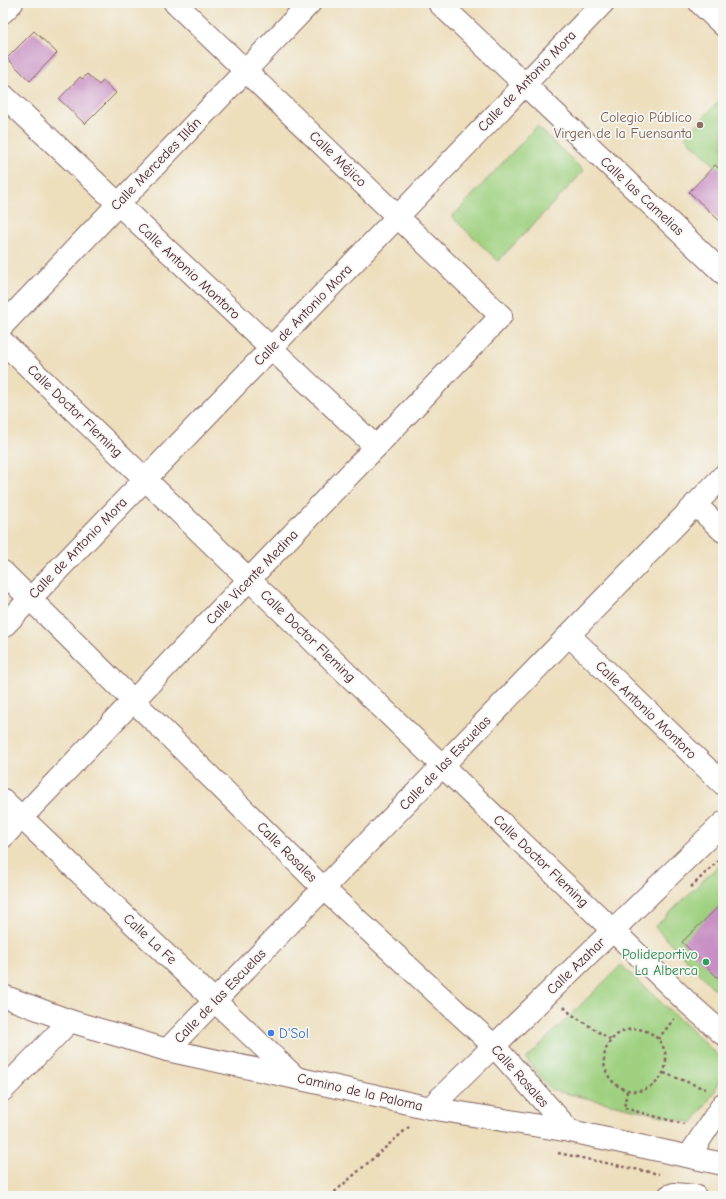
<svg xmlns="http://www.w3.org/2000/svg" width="726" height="1199" font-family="'Comic Neue',sans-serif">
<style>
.green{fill:#9ed07f;stroke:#747855}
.building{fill:#c78fc3}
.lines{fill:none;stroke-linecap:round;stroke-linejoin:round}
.minor-casing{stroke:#83625e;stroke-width:24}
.path{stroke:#83625e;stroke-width:2.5;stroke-dasharray:3 3;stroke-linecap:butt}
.minor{stroke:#fff;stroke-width:22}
.education-dot{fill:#8d6e63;stroke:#f6f6f2;stroke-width:1.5}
.leisure-dot{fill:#2e9e5b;stroke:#f6f6f2;stroke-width:1.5}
.shop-dot{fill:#3f7fe0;stroke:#f6f6f2;stroke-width:1.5}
.labels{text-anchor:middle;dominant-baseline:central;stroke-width:3.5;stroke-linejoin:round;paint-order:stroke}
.street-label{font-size:14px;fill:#4a1f2b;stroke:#f6f6f2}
.education-label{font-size:14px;fill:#785e54;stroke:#f6f6f2;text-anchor:end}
.leisure-label{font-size:14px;fill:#27864d;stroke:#f6f6f2;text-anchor:end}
.shop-label{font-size:14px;fill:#366cbe;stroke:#f6f6f2;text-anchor:start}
</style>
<rect width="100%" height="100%" fill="#f6f6f2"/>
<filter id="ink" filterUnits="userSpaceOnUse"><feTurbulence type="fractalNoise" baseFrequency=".025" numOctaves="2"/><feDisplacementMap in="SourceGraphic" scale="8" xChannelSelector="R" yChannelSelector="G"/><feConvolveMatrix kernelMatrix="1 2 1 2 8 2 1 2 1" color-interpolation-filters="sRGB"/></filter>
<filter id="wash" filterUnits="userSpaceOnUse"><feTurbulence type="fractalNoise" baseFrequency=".012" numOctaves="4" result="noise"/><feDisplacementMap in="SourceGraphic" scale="16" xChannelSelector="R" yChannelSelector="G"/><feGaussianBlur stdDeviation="0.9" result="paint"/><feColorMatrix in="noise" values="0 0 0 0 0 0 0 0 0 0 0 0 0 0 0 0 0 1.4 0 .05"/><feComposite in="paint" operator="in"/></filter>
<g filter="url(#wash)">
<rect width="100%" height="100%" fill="#eddebc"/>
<g class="green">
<path d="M723 97V168L721 171 685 137Z"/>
<path d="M537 126 584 171 498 261 452 217Z"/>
<path d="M723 861V998L655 927Z"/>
<path d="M621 965 723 1060V1074L714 1092 693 1123 551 1090 526 1059Z"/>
</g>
<g id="blocks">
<g class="building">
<path d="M34 31 57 53 30 81 7 58Z"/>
<path d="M87 74 99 85 103 81 116 93 85 124 59 99 80 77 83 79Z"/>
<path d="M715 165 723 172V224L689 192Z"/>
<path d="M723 902V983L682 942Z"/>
</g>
</g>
</g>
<g filter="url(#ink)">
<use href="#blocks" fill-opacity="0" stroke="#83625e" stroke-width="1"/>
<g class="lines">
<defs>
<g id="minor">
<path d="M439 3 723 273"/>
<path d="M700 3 723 25"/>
<path d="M3 12 12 3"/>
<path d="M3 95 376 447"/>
<path d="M3 325 310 3"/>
<path d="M3 342 628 945 688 1003 723 1034"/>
<path d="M695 504 723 531"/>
<path d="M3 572 324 889 494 1046 570 1131"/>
<path d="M3 627 603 3"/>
<path d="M569 635 723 784"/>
<path d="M3 800 296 1078"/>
<path d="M3 837 501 316 175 3"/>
<path d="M3 996 70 1021 167 1050 296 1078 430 1108 570 1131 723 1164"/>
<path d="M167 1050 723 476"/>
<path d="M3 1090 70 1021"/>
<path d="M430 1108 723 823"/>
<path d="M689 1156 723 1104"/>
<path d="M669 1196 674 1194 695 1196"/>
</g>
</defs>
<use href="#minor" class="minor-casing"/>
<g class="path">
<path d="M691 887 723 856"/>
<path d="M564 1007 571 1014 611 1040"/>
<circle cx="635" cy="1060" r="31"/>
<path d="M658 1039 674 1019"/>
<path d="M664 1073 708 1090"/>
<path d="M627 1091 624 1108 684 1124"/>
<path d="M558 1153 659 1174"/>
<path d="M330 1196 410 1126"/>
</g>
<use href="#minor" class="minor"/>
</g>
</g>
<circle class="education-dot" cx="700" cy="125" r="4"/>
<circle class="leisure-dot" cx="706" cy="962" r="4"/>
<circle class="shop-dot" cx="271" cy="1033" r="4"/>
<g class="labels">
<g class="street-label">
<text transform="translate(527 81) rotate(-46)">Calle de Antonio Mora</text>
<text transform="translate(338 159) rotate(44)">Calle Méjico</text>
<text transform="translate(156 164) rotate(-46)">Calle Mercedes Illán</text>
<text transform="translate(642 196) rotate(43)">Calle las Camelias</text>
<text transform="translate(189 271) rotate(43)">Calle Antonio Montoro</text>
<text transform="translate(303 315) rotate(-46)">Calle de Antonio Mora</text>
<text transform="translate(75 411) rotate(44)">Calle Doctor Fleming</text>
<text transform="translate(78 548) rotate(-46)">Calle de Antonio Mora</text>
<text transform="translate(252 577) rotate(-46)">Calle Vicente Medina</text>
<text transform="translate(308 636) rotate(44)">Calle Doctor Fleming</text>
<text transform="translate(646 710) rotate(44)">Calle Antonio Montoro</text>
<text transform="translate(445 763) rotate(-46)">Calle de las Escuelas</text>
<text transform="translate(287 852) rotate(45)">Calle Rosales</text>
<text transform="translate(541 861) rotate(44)">Calle Doctor Fleming</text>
<text transform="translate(150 939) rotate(43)">Calle La Fe</text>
<text transform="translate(576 966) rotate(-44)">Calle Azahar</text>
<text transform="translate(220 996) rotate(-46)">Calle de las Escuelas</text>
<text transform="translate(520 1076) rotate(48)">Calle Rosales</text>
<text transform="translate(360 1092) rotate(13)">Camino de la Paloma</text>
</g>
<g class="education-label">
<text x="692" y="117">Colegio Público<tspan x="692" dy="16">Virgen de la Fuensanta</tspan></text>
</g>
<g class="leisure-label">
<text x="698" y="954">Polideportivo<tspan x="698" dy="16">La Alberca</tspan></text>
</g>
<g class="shop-label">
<text x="279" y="1033">D'Sol</text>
</g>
</g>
<rect width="726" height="1199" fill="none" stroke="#f6f6f2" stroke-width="16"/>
</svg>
